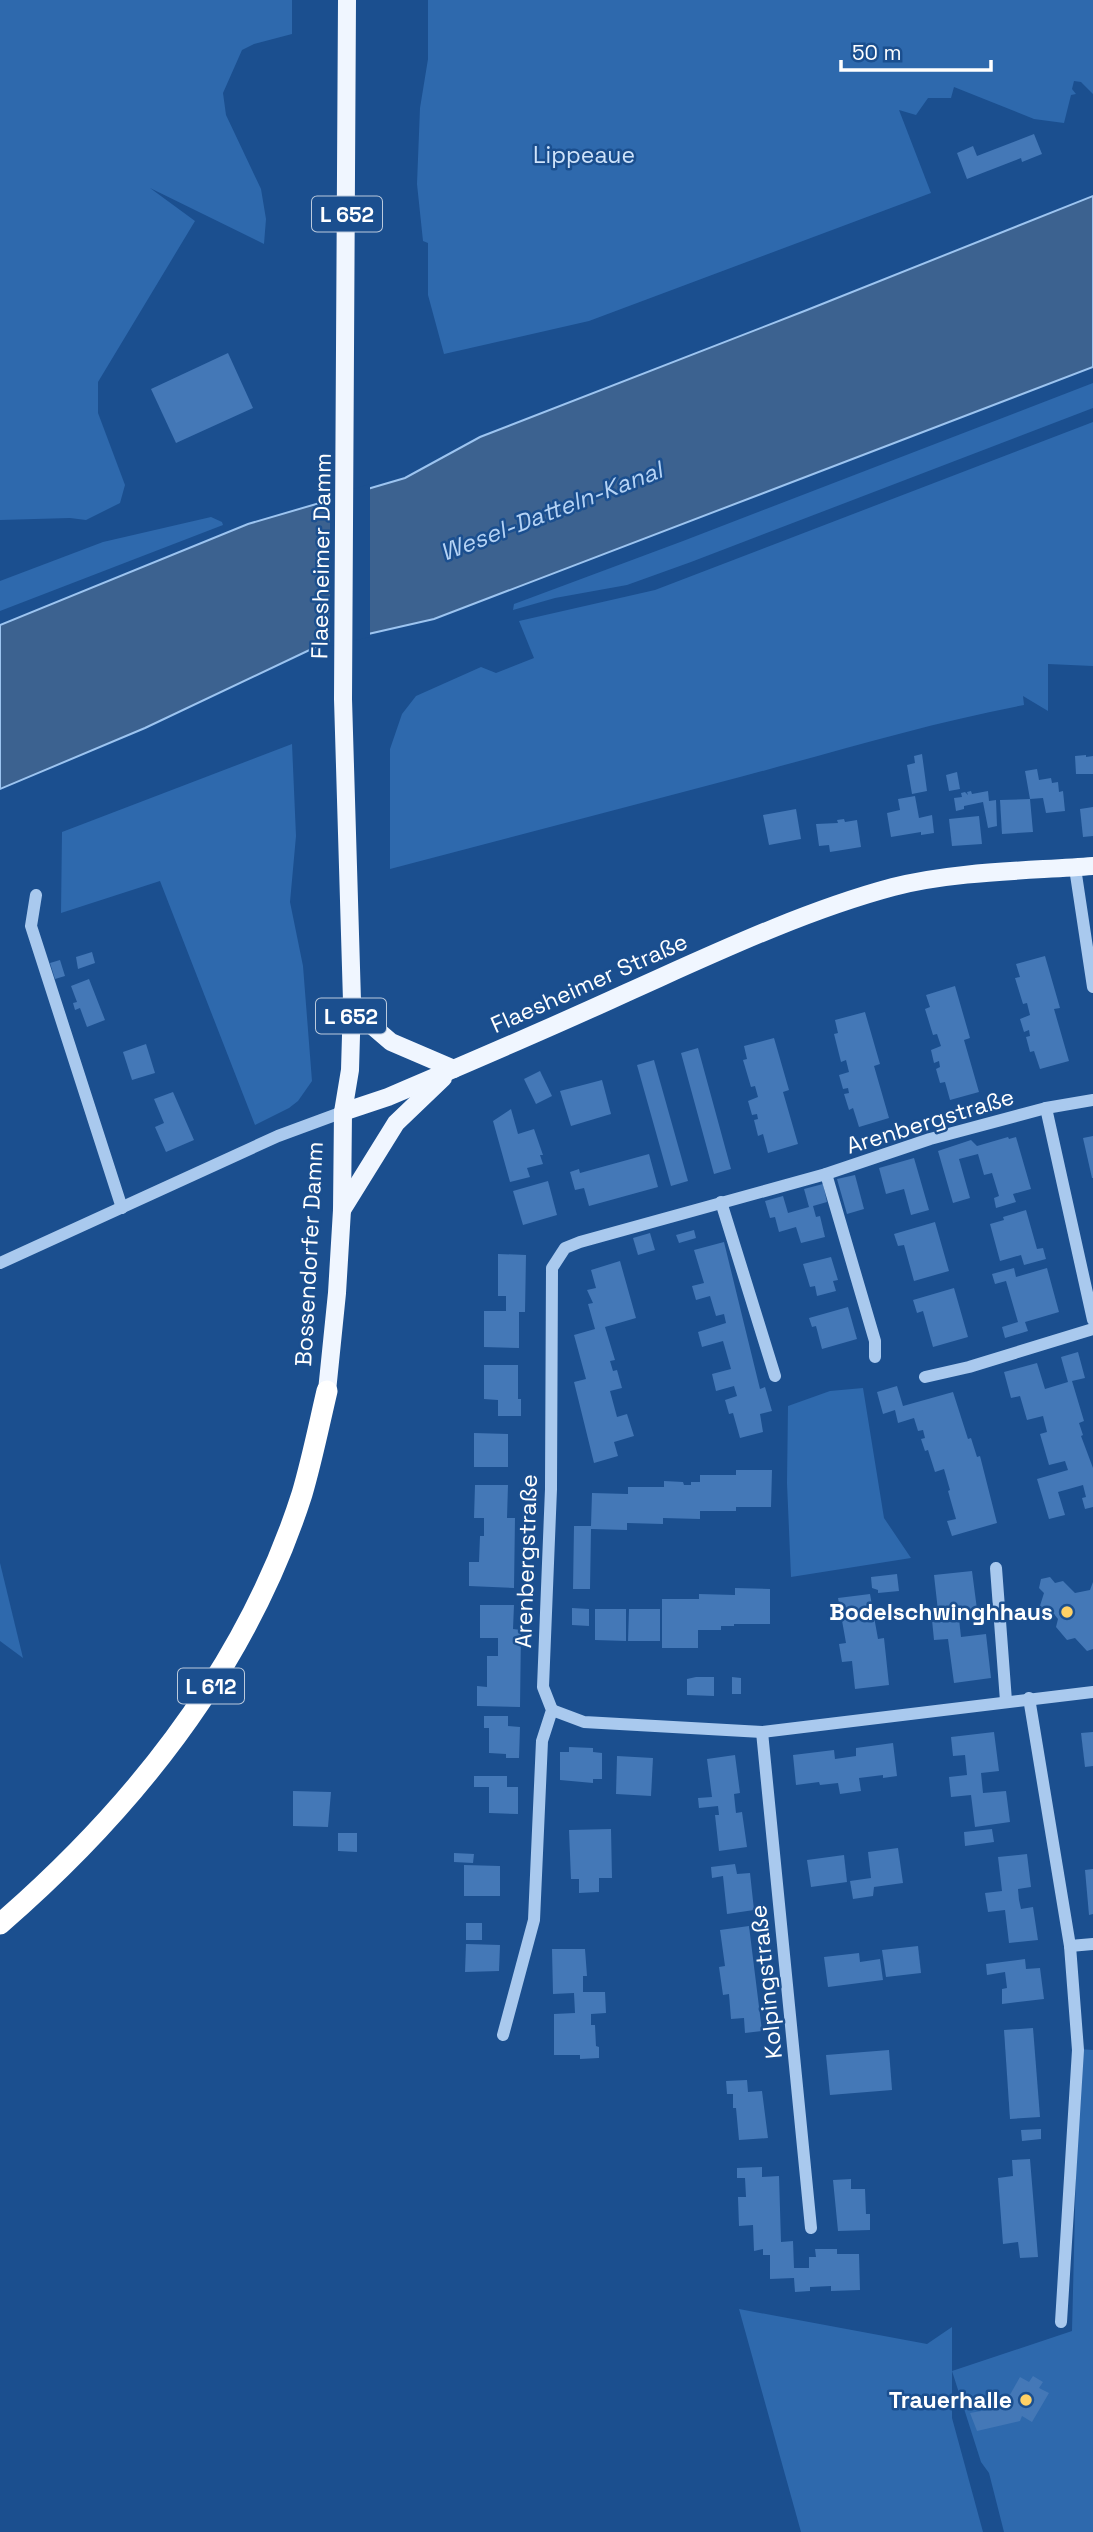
<svg xmlns="http://www.w3.org/2000/svg" width="1093" height="2532" font-family="'Space Grotesk',sans-serif">
<style>
.green{fill:#2e69ad}
.water{fill:#3c6290;stroke:#9cc4f0;stroke-width:2}
.pier{fill:#1b4f8f}
.building{fill:#4478b7}
.lines{fill:none;stroke-linecap:round;stroke-linejoin:round}
.minor{stroke:#a9c9ee;stroke-width:12}
.major{stroke:#f0f6ff;stroke-width:18}
.highway{stroke:#fff;stroke-width:21}
.poi-dot{fill:#ffd166;stroke:#1b4f8f;stroke-width:2.5}
.labels{text-anchor:middle;dominant-baseline:central;stroke-width:5;stroke-linejoin:round;paint-order:stroke}
.shield{fill:#1b4f8f;stroke:#bbcadd;stroke-width:2}
.shield-label{font-size:21px;font-weight:bold;fill:#fff}
.park-label{font-size:23px;fill:#cfe3fa;stroke:#1b4f8f}
.street-label{font-size:23px;fill:#fff;stroke:#1b4f8f}
.poi-label{font-size:23px;font-weight:bold;fill:#fff;stroke:#1b4f8f;text-anchor:end}
.water-label{font-size:24px;font-style:italic;fill:#b5d3f5;stroke:#1b4f8f}
</style>
<rect width="100%" height="100%" fill="#1b4f8f"/>
<g class="green">
<path d="M0 0H292V34L254 44 242 50 223 93 226 115 261 189 266 219 264 244 150 188 195 221 98 382V413L125 485 120 503 86 520 70 518 0 520Z"/>
<path d="M428 0H1093V94L1081 82 1074 81 1072 89 1076 94 1071 95 1064 123 1034 119 954 87 951 98H928L916 115 899 110 931 193 589 321 444 354 428 295V243L423 241 417 184 420 108 428 59Z"/>
<path d="M1093 383V408L691 562 627 585 555 598 513 610 514 604 683 541Z"/>
<path d="M1093 422V666L1048 664V711L1023 696 1024 705C928 723 835 752 740 777 624 808 507 838 390 869V749L402 714 416 696 481 667 496 673 534 658 519 621 655 590Z"/>
<path d="M211 517 222 522 223 525 0 611V581L103 542Z"/>
<path d="M292 744 296 836 290 902 303 966 312 1081 298 1101 289 1108 255 1125 160 881 61 913 62 832Z"/>
<path d="M863 1388 884 1518 911 1558 791 1577 787 1483 788 1406 830 1391Z"/>
<path d="M0 1563 23 1658 0 1641Z"/>
<path d="M1079 2049 1093 2050V2532H1004L989 2473 981 2462 952 2371V2418L983 2532H801L739 2309 927 2344 952 2327V2371L1072 2331Z"/>
</g>
<path class="water" d="M1093 196V367L434 619 320 645 145 728 0 789V625L248 524 405 478 480 437 807 310Z"/>
<path class="pier" d="M370 484V637L330 646V496Z"/>
<g class="building">
<path d="M1034 134 1042 154 1022 162 1021 158 967 179 957 153 973 146 977 156Z"/>
<path d="M228 353 253 408 176 443 151 389Z"/>
<path d="M922 754 927 791 912 794 907 765 915 763 914 756Z"/>
<path d="M1086 755V757L1093 756V774H1076L1075 756Z"/>
<path d="M1037 769 1039 780 1051 778 1052 783 1058 782 1059 792 1063 791 1065 811 1046 813 1043 798 1030 799 1025 771Z"/>
<path d="M957 772 960 789 949 791 946 775Z"/>
<path d="M971 791 972 794 988 791 989 801 996 800 997 826 988 828 983 802 964 806V809L956 811 954 798 962 797 961 793 965 792 968 795 967 792Z"/>
<path d="M915 796 919 818 932 815 934 833 921 835V832L891 837 887 813 900 810 898 799Z"/>
<path d="M1030 799 1033 832 1002 834 1000 800Z"/>
<path d="M1093 807V836L1083 837 1080 809Z"/>
<path d="M796 809 801 839 769 845 763 815Z"/>
<path d="M979 816 982 844 952 846 949 819Z"/>
<path d="M844 819 845 822 857 820 861 847 830 852 829 845 819 846 816 824 838 823 837 820Z"/>
<path d="M92 952 95 963 78 969 76 957Z"/>
<path d="M1045 956 1060 1008 1054 1009 1069 1061 1040 1069 1034 1051 1030 1052 1026 1037 1030 1036 1029 1030 1024 1032 1020 1019 1030 1015 1027 1003 1023 1004 1015 978 1020 977 1016 964Z"/>
<path d="M60 960 65 976 55 979 50 963Z"/>
<path d="M89 979 105 1020 87 1027 80 1008 75 1010 73 1003 77 1002 71 986Z"/>
<path d="M955 986 970 1038 964 1040 979 1092 950 1100 945 1082 940 1083 936 1069 940 1067 939 1061 934 1063 931 1050 941 1046 937 1034 933 1035 925 1009 930 1007 926 995Z"/>
<path d="M865 1012 880 1064 874 1066 889 1118 859 1127 853 1108 849 1110 844 1094 849 1093 848 1088 843 1089 839 1075 849 1072 846 1060 841 1062 834 1034 838 1033 835 1020Z"/>
<path d="M774 1038 789 1090 783 1092 798 1144 768 1153 763 1134 758 1136 754 1120 758 1119 757 1114 752 1115 748 1101 758 1097 755 1086 751 1087 743 1060 747 1059 744 1046Z"/>
<path d="M146 1044 155 1073 132 1080 123 1052Z"/>
<path d="M698 1048 731 1169 714 1174 681 1053Z"/>
<path d="M654 1060 688 1181 671 1186 637 1065Z"/>
<path d="M540 1071 552 1096 536 1104 524 1079Z"/>
<path d="M602 1080 611 1114 571 1126 560 1091Z"/>
<path d="M173 1092 194 1140 166 1152 155 1127 164 1123 154 1099Z"/>
<path d="M511 1109 518 1134 534 1129 543 1155H540L543 1164 527 1168 530 1177 510 1182 493 1121Z"/>
<path d="M1093 1136V1178H1092L1083 1138Z"/>
<path d="M1008 1137 1009 1139 1016 1137 1031 1189 1013 1194 1016 1202 996 1208 994 1198 999 1196 992 1173 984 1175 978 1154 959 1159 970 1198 953 1203 938 1151 971 1140 977 1146Z"/>
<path d="M649 1154 658 1187 589 1206 584 1188 575 1190 570 1172 579 1169 580 1173Z"/>
<path d="M914 1158 929 1210 911 1215 904 1189 886 1194 879 1168Z"/>
<path d="M855 1175 864 1209 847 1214 837 1179Z"/>
<path d="M548 1181 557 1215 523 1225 513 1191Z"/>
<path d="M823 1184 827 1202 813 1206 816 1217 820 1216 825 1237 801 1243 796 1227 779 1232 775 1217 770 1218 765 1201 783 1196 788 1213 809 1207 804 1189Z"/>
<path d="M1026 1210 1037 1249 1043 1248 1046 1259 1024 1265 1021 1255 1000 1261 990 1224 1004 1220 1003 1217Z"/>
<path d="M935 1222 949 1271 914 1281 904 1245 898 1246 894 1234Z"/>
<path d="M694 1230 696 1238 679 1243 676 1235Z"/>
<path d="M650 1233 655 1250 638 1255 633 1238Z"/>
<path d="M724 1242 760 1389 765 1387 772 1411 760 1414 763 1432 740 1438 733 1413 729 1414 725 1400 737 1396 734 1386 716 1391 712 1374 731 1369 723 1341 702 1347 698 1332 726 1323 724 1314 716 1316 710 1296 696 1300 692 1286 704 1283 694 1250Z"/>
<path d="M498 1254 526 1255 525 1312H519V1348L484 1347V1311H506V1296H498Z"/>
<path d="M831 1257 838 1280 833 1281 836 1291 817 1296 815 1286 810 1287 803 1264Z"/>
<path d="M620 1261 636 1318 605 1327 615 1360 610 1361 613 1371 617 1370 622 1388 610 1391 617 1417 627 1414 634 1436 614 1442 618 1456 594 1463 574 1382 586 1379 574 1335 595 1329 588 1304 593 1303 587 1290 596 1288 591 1270Z"/>
<path d="M1014 1268 1016 1277 1047 1268 1059 1312 1025 1322 1028 1331 1005 1338 1002 1327 1018 1322 1006 1281 995 1284 992 1274Z"/>
<path d="M954 1288 968 1337 933 1347 923 1311 917 1313 913 1300Z"/>
<path d="M848 1307 857 1339 822 1349 816 1326 812 1327 809 1318Z"/>
<path d="M1078 1352 1085 1378 1072 1381 1084 1421 1079 1423 1083 1435 1081 1436 1093 1468V1507L1085 1509 1082 1498 1086 1497 1083 1485 1058 1492 1065 1515 1049 1519 1037 1479 1068 1470 1065 1461 1049 1465 1040 1434 1047 1432 1043 1416 1027 1420 1020 1396 1011 1398 1004 1372 1037 1363 1045 1389 1068 1382 1061 1357Z"/>
<path d="M484 1365H518V1399H521V1416H498V1400L484 1399Z"/>
<path d="M897 1386 903 1406 953 1392 968 1439 971 1438 977 1457 980 1456 997 1523 952 1536 947 1521 956 1519 948 1491 950 1490 944 1469 935 1472 928 1450 925 1451 921 1439 925 1438 923 1430 918 1431 914 1418 898 1423 895 1410 883 1414 877 1392Z"/>
<path d="M474 1433 508 1434V1467H474Z"/>
<path d="M736 1470H772L771 1507H736V1511H700V1519L663 1518V1524L627 1523V1530L591 1529 590 1589H573L574 1526H591L592 1493 628 1494V1487H664V1481L683 1482 684 1485H691V1482H700V1475H736Z"/>
<path d="M475 1485H508L507 1518H515L514 1588 469 1586V1562H479L480 1536H484V1518H474Z"/>
<path d="M972 1571 978 1617 959 1619 961 1637 986 1634 991 1678 954 1683 948 1639 934 1640 932 1620H939L934 1575Z"/>
<path d="M897 1574 899 1591 878 1593V1590L872 1588 871 1577Z"/>
<path d="M1050 1577 1055 1583 1063 1581 1075 1593 1090 1590 1093 1582V1649L1087 1651 1075 1638 1067 1640 1056 1627 1058 1619 1054 1614 1045 1616 1039 1609 1044 1593 1039 1588 1041 1579Z"/>
<path d="M735 1588 770 1589V1624H734V1626H721V1630H698V1648H662V1599H699V1594L735 1595Z"/>
<path d="M870 1594 878 1639 884 1638 889 1685 855 1689 852 1661 842 1662 839 1644 846 1643 838 1598Z"/>
<path d="M480 1605H514L513 1629 521 1630 520 1707 477 1706V1686L487 1687V1656H498V1638H480Z"/>
<path d="M572 1608 589 1609V1626L572 1625Z"/>
<path d="M595 1609H626V1641L595 1640Z"/>
<path d="M629 1609H660V1641H628Z"/>
<path d="M696 1677H714V1696L687 1695V1679Z"/>
<path d="M732 1677 741 1678V1694H732Z"/>
<path d="M484 1716H508V1726L520 1727 519 1758H506V1754L489 1753V1728H484Z"/>
<path d="M994 1732 999 1771 981 1773 983 1793 1006 1791 1010 1822 975 1827 971 1795 951 1797 949 1777 967 1775 965 1755 953 1756 951 1737Z"/>
<path d="M1093 1732V1766L1085 1767 1081 1733Z"/>
<path d="M893 1743 897 1776 883 1778V1775L859 1778 861 1791 840 1794 838 1783 820 1785 819 1782 796 1785 793 1755 834 1750 835 1759 856 1756V1748Z"/>
<path d="M569 1747 593 1748V1752L602 1753V1779H593V1783L560 1780V1752H569Z"/>
<path d="M735 1755 740 1793 734 1794 735 1804 736 1813 742 1812 747 1847 719 1851 715 1815H719L718 1806 699 1808 698 1798 712 1797 707 1759Z"/>
<path d="M617 1756 653 1758 651 1796 616 1794Z"/>
<path d="M474 1776H507V1787H518V1814L489 1813V1787H474Z"/>
<path d="M293 1791 331 1792 328 1827 293 1826Z"/>
<path d="M611 1829 612 1878H599V1892L579 1893V1879H571L569 1830Z"/>
<path d="M992 1829 994 1842 965 1846 964 1832Z"/>
<path d="M338 1833H357V1852L338 1851Z"/>
<path d="M898 1848 903 1883 874 1887 873 1896 853 1899 850 1881 871 1878 868 1852Z"/>
<path d="M454 1853 474 1854 473 1863 454 1862Z"/>
<path d="M1027 1854 1031 1887 1018 1889 1019 1900 1021 1909 1033 1907 1038 1940 1009 1943 1005 1910 988 1912 985 1893 1002 1891 998 1857Z"/>
<path d="M844 1855 847 1882 811 1887 807 1860Z"/>
<path d="M735 1864 737 1874 750 1873 754 1910 727 1914 723 1876 712 1878 711 1867Z"/>
<path d="M464 1865 500 1866V1896H464Z"/>
<path d="M1093 1869V1914L1089 1915 1085 1870Z"/>
<rect x="466" y="1923" width="16" height="17"/>
<path d="M749 1926 762 2031 745 2033 744 2018 731 2019 729 1994 723 1995 719 1967 725 1966 720 1930Z"/>
<path d="M466 1944 500 1945 499 1971 465 1972Z"/>
<path d="M918 1946 921 1973 886 1977 882 1950Z"/>
<path d="M552 1949H585L587 1976H583V1992H605L606 2013 591 2014V2025H595L596 2046 599 2047V2058L580 2059V2055H554V2014L575 2013 574 1993 553 1994Z"/>
<path d="M859 1953 860 1962 880 1959 883 1980 828 1987 824 1957Z"/>
<path d="M1025 1959 1026 1969 1040 1968 1044 1999 1002 2004V1989L1007 1988 1005 1972 987 1975 986 1964Z"/>
<path d="M1033 2028 1040 2117 1010 2119 1004 2030Z"/>
<path d="M889 2050 892 2090 830 2095 826 2055Z"/>
<path d="M747 2080 748 2092 762 2091 768 2138 739 2140 736 2108H733V2094H727L726 2081Z"/>
<path d="M1041 2129V2139L1022 2141 1021 2130Z"/>
<path d="M1030 2159 1038 2257 1020 2258 1018 2242 1003 2244 998 2178 1013 2176 1012 2160Z"/>
<path d="M762 2167V2177L779 2176 781 2242 793 2241 794 2268H809V2257H816L815 2249H837V2254H859L860 2290 831 2291V2286L810 2287V2291L795 2292 794 2278 770 2279V2255H763V2249L754 2251 753 2225 739 2226 738 2197H746L745 2178H737V2168Z"/>
<path d="M851 2179V2189H865L866 2214H870V2230L838 2231 833 2180Z"/>
<path d="M1033 2376 1043 2382 1039 2388 1049 2393 1032 2422 1022 2416 1020 2421 977 2431 970 2413 1003 2407 1020 2377 1029 2382Z"/>
</g>
<g class="lines">
<g class="minor">
<path d="M1075 868 1093 987"/>
<path d="M36 895 31 926 122 1208"/>
<path d="M1093 1100 1046 1108 1093 1320"/>
<path d="M826 1174 875 1341V1357"/>
<path d="M721 1202 775 1376"/>
<path d="M0 1263 278 1136 343 1112"/>
<path d="M925 1377 969 1367 1093 1329"/>
<path d="M996 1568 1006 1701"/>
<path d="M1029 1698 1070 1946 1078 2050 1061 2322"/>
<path d="M552 1710 584 1722 762 1732 1093 1692"/>
<path d="M762 1732 811 2228"/>
<path d="M1070 1946 1093 1944"/>
<path d="M503 2035 534 1920 542 1741 552 1710 543 1687 551 1489 552 1268 565 1248 580 1242 826 1174 930 1139 1046 1108"/>
</g>
<g class="major">
<path d="M352 1001 370 1024 391 1042 454 1069"/>
<path d="M343 1112 388 1097C468 1063 548 1029 626 993 711 955 803 911 893 887 955 871 1028 871 1093 866"/>
<path d="M342 1210 396 1123 443 1078"/>
<path d="M327 1391 337 1293 342 1210 343 1112 350 1070 352 1001 343 699 347 0"/>
</g>
<path class="highway" d="M0 1924C135 1807 247 1666 302 1494 312 1460 319 1425 327 1391"/>
</g>
<g class="poi-dot">
<circle cx="1067" cy="1612" r="7"/>
<circle cx="1026" cy="2400" r="7"/>
</g>
<g class="labels">
<g class="shield">
<rect x="312" y="196.5" width="70" height="35" rx="5"/>
<rect x="316" y="998.5" width="70" height="35" rx="5"/>
<rect x="178" y="1668.5" width="66" height="35" rx="5"/>
</g>
<g class="shield-label">
<text x="347" y="214">L 652</text>
<text x="351" y="1016">L 652</text>
<text x="211" y="1686">L 612</text>
</g>
<g class="park-label">
<text x="584" y="155">Lippeaue</text>
</g>
<g class="street-label">
<text transform="translate(321 556) rotate(-89)">Flaesheimer Damm</text>
<text transform="translate(589 983) rotate(-24)">Flaesheimer Straße</text>
<text transform="translate(930 1121) rotate(-17)">Arenbergstraße</text>
<text transform="translate(309 1254) rotate(-87)">Bossendorfer Damm</text>
<text transform="translate(526 1561) rotate(-88)">Arenbergstraße</text>
<text transform="translate(766 1982) rotate(-96)">Kolpingstraße</text>
</g>
<g class="poi-label">
<text x="1053" y="1612">Bodelschwinghhaus</text>
<text x="1012" y="2400">Trauerhalle</text>
</g>
<g class="water-label">
<text transform="translate(551 511) rotate(-21)">Wesel-Datteln-Kanal</text>
</g>
</g>
<path d="M841 60v10h150v-10" fill="none" stroke="#ffffff" stroke-width="3.5"/>
<text x="852" y="60" font-size="21" fill="#ffffff" stroke="#1b4f8f" stroke-width="5" paint-order="stroke">50 m</text>
</svg>
